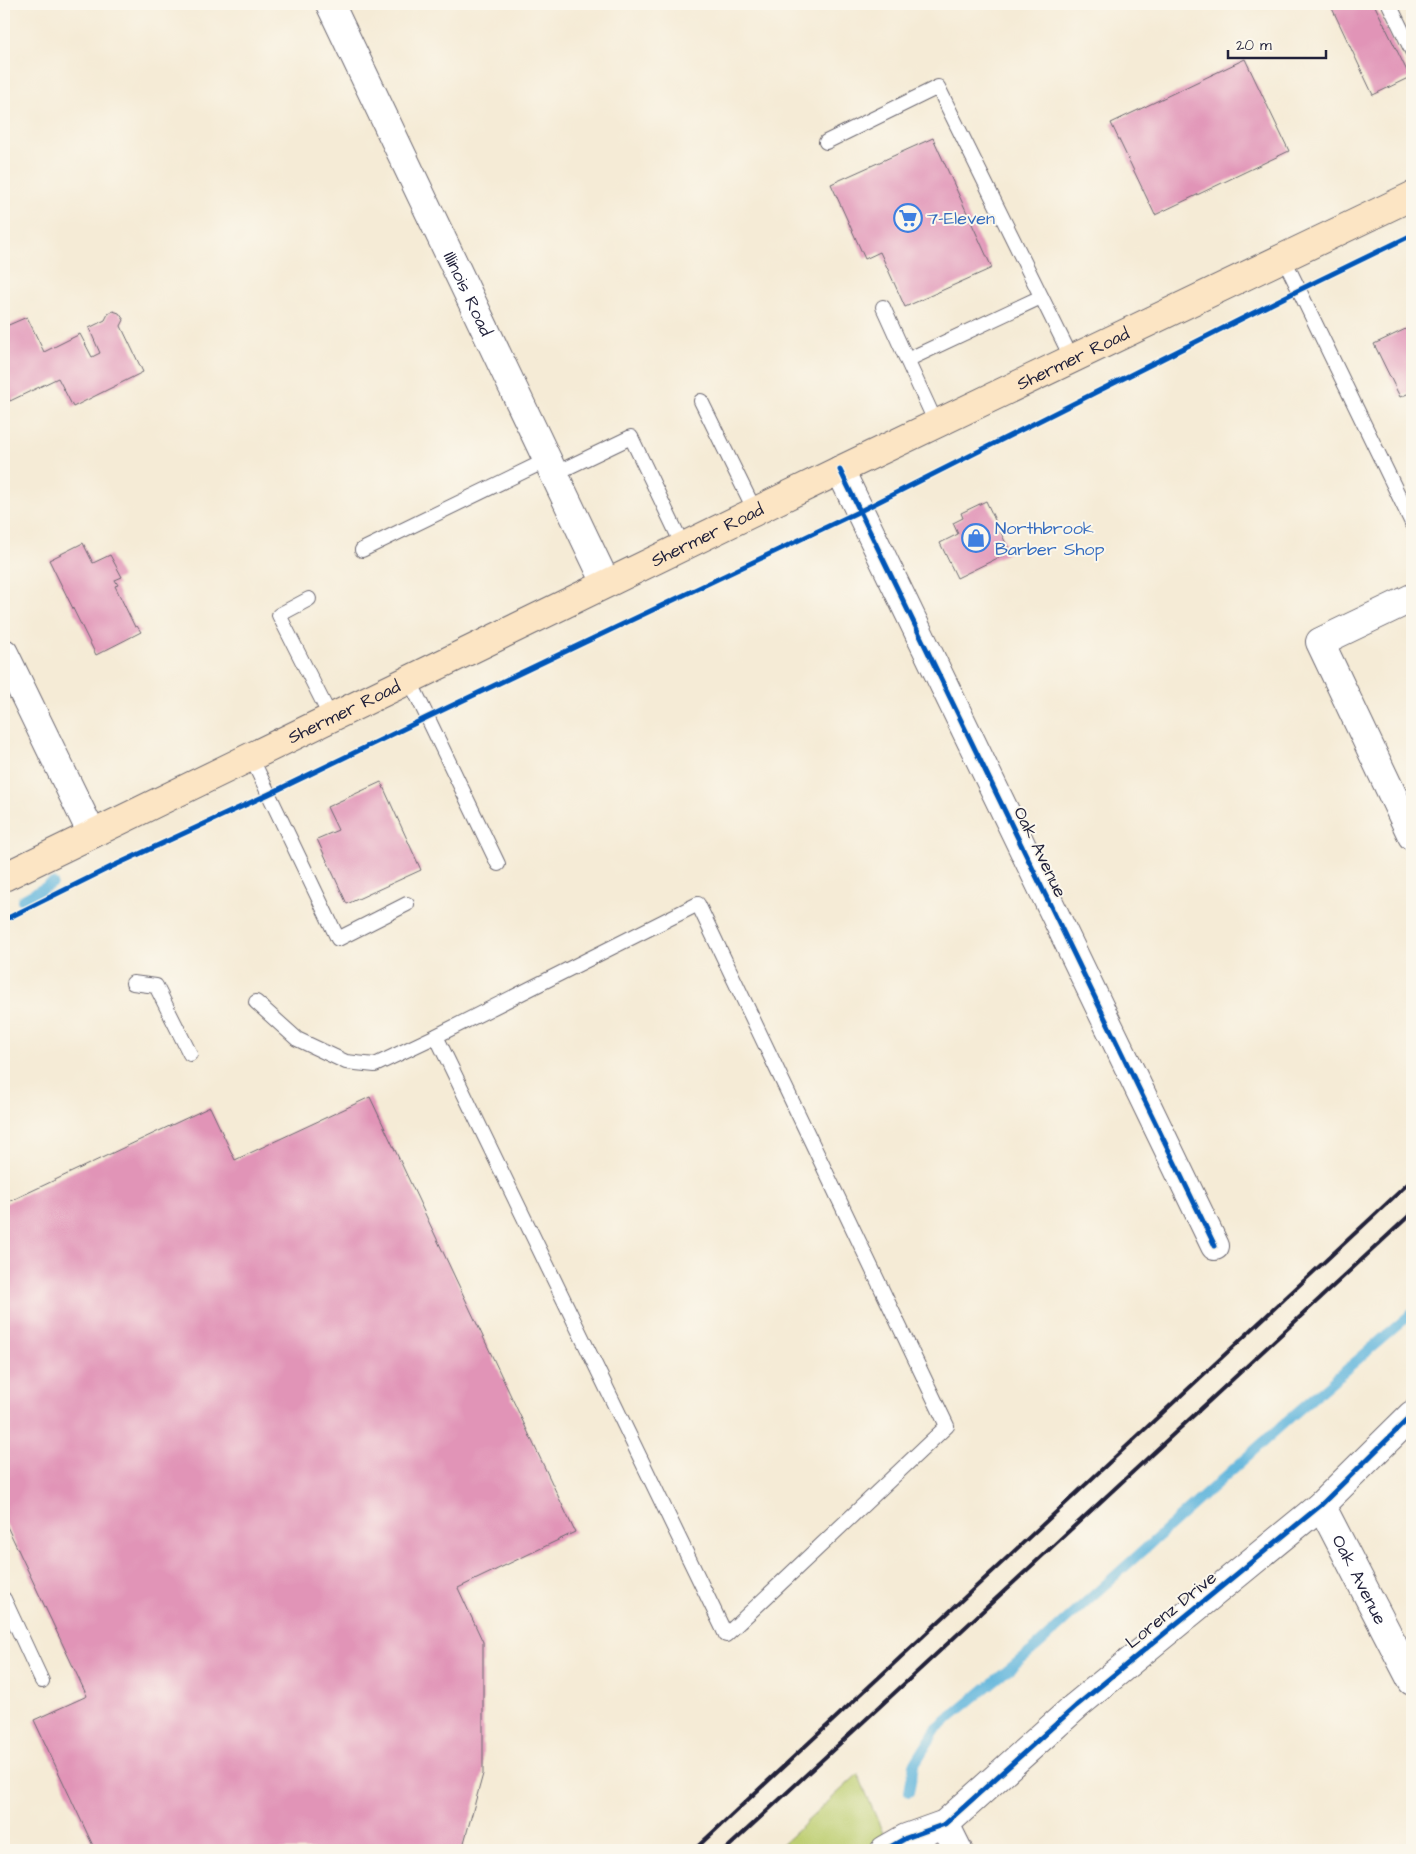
<svg xmlns="http://www.w3.org/2000/svg" width="1416" height="1854" font-family="'Architects Daughter',sans-serif">
<style>
.green{fill:#bdce71;stroke:#707856}
.lines{fill:none;stroke-linecap:round;stroke-linejoin:round}
.stream{stroke:#60b5dc;stroke-width:10}
.building{fill:#e194b7}
.service-casing{stroke:#6c6871;stroke-width:16}
.minor-casing{stroke:#6c6871;stroke-width:30}
.secondary-casing{stroke:#6c6871;stroke-width:30}
.service{stroke:#fff;stroke-width:14}
.minor{stroke:#fff;stroke-width:28}
.secondary{stroke:#fce5c4;stroke-width:28}
.rail{stroke:#22223b;stroke-width:4}
.cycleway-casing{stroke:#fbf7ec;stroke-width:8}
.cycleway{stroke:#0057b8;stroke-width:5}
.labels{text-anchor:middle;dominant-baseline:central;stroke-width:4;stroke-linejoin:round;paint-order:stroke}
.shop-label{font-size:18px;fill:#366cbe;stroke:#fbf7ec;text-anchor:start}
.street-label{font-size:18px;fill:#22223b;stroke:#fbf7ec}
</style>
<rect width="100%" height="100%" fill="#fbf7ec"/>
<filter id="ink" filterUnits="userSpaceOnUse"><feTurbulence type="fractalNoise" baseFrequency=".02" numOctaves="2"/><feDisplacementMap in="SourceGraphic" scale="10" xChannelSelector="R" yChannelSelector="G"/><feConvolveMatrix kernelMatrix="1 2 1 2 8 2 1 2 1" color-interpolation-filters="sRGB"/></filter>
<filter id="wash" filterUnits="userSpaceOnUse"><feTurbulence type="fractalNoise" baseFrequency=".0096" numOctaves="4" result="noise"/><feDisplacementMap in="SourceGraphic" scale="20" xChannelSelector="R" yChannelSelector="G"/><feGaussianBlur stdDeviation="1.12" result="paint"/><feColorMatrix in="noise" values="0 0 0 0 0 0 0 0 0 0 0 0 0 0 0 0 0 1.4 0 .05"/><feComposite in="paint" operator="in"/></filter>
<g filter="url(#wash)">
<rect width="100%" height="100%" fill="#f5ebd6"/>
<path class="green" d="M858 1774 890 1850H776Z"/>
<g class="lines">
<g class="stream">
<path d="M22 900 53 883"/>
<path d="M909 1792 914 1765 937 1728 1036 1647 1291 1417 1412 1313"/>
</g>
</g>
<g id="blocks">
<g class="building">
<path d="M1330 4H1374L1410 77 1373 95Z"/>
<path d="M1245 59 1289 151 1155 215 1111 123Z"/>
<path d="M933 138 992 268 905 307 880 252 865 259 831 184Z"/>
<path d="M113 311 119 313 124 320 121 326 143 372 73 407 58 378 10 401 4 389V327L27 317 44 352 80 334 92 357 100 353 89 328 105 320 108 314Z"/>
<path d="M1412 326V392L1400 397 1374 344Z"/>
<path d="M986 501 1010 552 957 578 940 543 958 534 953 523 963 518 961 513Z"/>
<path d="M83 543 93 563 110 555 122 577 115 580 118 585 115 586 135 627 137 626 141 632 96 655 49 560Z"/>
<path d="M381 782 421 870 347 904 317 839 338 830 327 807Z"/>
<path d="M370 1097 575 1532 458 1588 483 1642V1774L462 1850H95L34 1720 87 1696 4 1520V1204L210 1107 235 1160Z"/>
</g>
</g>
</g>
<g filter="url(#ink)">
<use href="#blocks" fill-opacity="0" stroke="#6c6871" stroke-width="1"/>
<g class="lines">
<defs>
<g id="service">
<path d="M1389 4 1412 51"/>
<path d="M826 142 938 87 1072 359"/>
<path d="M1283 257 1412 523"/>
<path d="M883 307 907 360"/>
<path d="M701 401 755 511"/>
<path d="M936 423 907 360 1041 297"/>
<path d="M554 474 631 437 683 546"/>
<path d="M362 550 547 460"/>
<path d="M309 599 279 615 331 718"/>
<path d="M409 679 498 864"/>
<path d="M251 757 338 939 407 904"/>
<path d="M133 983 156 986 190 1054"/>
<path d="M256 1002 297 1039 346 1062 375 1065 436 1036 698 904 947 1426 726 1635 436 1036"/>
<path d="M4 1599 42 1681"/>
</g>
<g id="minor">
<path id="s1" d="M330 4 606 583"/>
<path d="M840 470 1215 1246"/>
<path d="M1412 598 1320 642 1412 836"/>
<path d="M4 653 92 834"/>
<path id="s2" d="M1321 1505 1412 1681"/>
<path d="M945 1824 958 1850"/>
<path d="M885 1850 906 1838 945 1824 1076 1706 1321 1505 1412 1415"/>
</g>
<g id="secondary">
<path id="s3" d="M4 877 840 470 1412 196"/>
</g>
</defs>
<use href="#service" class="service-casing"/>
<use href="#minor" class="minor-casing"/>
<use href="#secondary" class="secondary-casing"/>
<use href="#service" class="service"/>
<use href="#minor" class="minor"/>
<use href="#secondary" class="secondary"/>
<g class="rail">
<path d="M694 1850 1412 1180"/>
<path d="M725 1850 1412 1213"/>
</g>
<defs>
<g id="cycleway">
<path d="M840 470 1215 1246"/>
<path d="M4 920 111 867 269 794 428 717 860 511 1299 290 1412 235"/>
<path d="M885 1850 906 1838 945 1824 1076 1706 1321 1505 1412 1415"/>
</g>
</defs>
<use href="#cycleway" class="cycleway-casing"/>
<use href="#cycleway" class="cycleway"/>
</g>
</g>
<defs>
<symbol id="supermarket-ring" viewBox="-11 -11 22 22"><circle r="9.5" fill="#fbf7ec" stroke="#3f7fe0" stroke-width="1.5"/><path d="M-6-5.5h2.5l.6 2H6L4.5 2H-2.5L-4.4-4H-6ZM-1.5 3.2a1.3 1.3 0 1 0 .1 0ZM3 3.2a1.3 1.3 0 1 0 .1 0Z" fill="#3f7fe0"/></symbol>
<symbol id="shop-ring" viewBox="-11 -11 22 22"><circle r="9.5" fill="#fbf7ec" stroke="#3f7fe0" stroke-width="1.5"/><path d="M-5-2.5h2.3a2.7 3.5 0 0 1 5.4 0H5L5.5 6h-11ZM-1.5-2.5h3a1.5 2.3 0 0 0-3 0Z" fill="#3f7fe0"/></symbol>
</defs>
<g fill-rule="evenodd">
<use href="#supermarket-ring" x="892" y="202" width="32" height="32"/>
<use href="#shop-ring" x="960" y="522" width="32" height="32"/>
</g>
<g class="labels">
<g class="shop-label">
<text x="927" y="218">7-Eleven</text>
<text x="995" y="528">Northbrook<tspan x="995" dy="21">Barber Shop</tspan></text>
</g>
<g class="street-label">
<text stroke="none"><textPath href="#s1" startOffset="321">Illinois Road</textPath></text>
<text stroke="none"><textPath href="#s3" startOffset="1188">Shermer Road</textPath></text>
<text stroke="none"><textPath href="#s3" startOffset="782">Shermer Road</textPath></text>
<text stroke="none"><textPath href="#s3" startOffset="378">Shermer Road</textPath></text>
<text transform="translate(1040 852) rotate(64)">Oak Avenue</text>
<text stroke="none"><textPath href="#s2" startOffset="84">Oak Avenue</textPath></text>
<text transform="translate(1171 1610) rotate(-39)">Lorenz Drive</text>
</g>
</g>
<rect width="1416" height="1854" fill="none" stroke="#fbf7ec" stroke-width="20"/>
<path d="M1228 50v8h98v-8" fill="none" stroke="#22223b" stroke-width="2.5"/>
<text x="1236" y="50" font-size="15" fill="#22223b" stroke="#fbf7ec" stroke-width="4" paint-order="stroke">20 m</text>
</svg>
